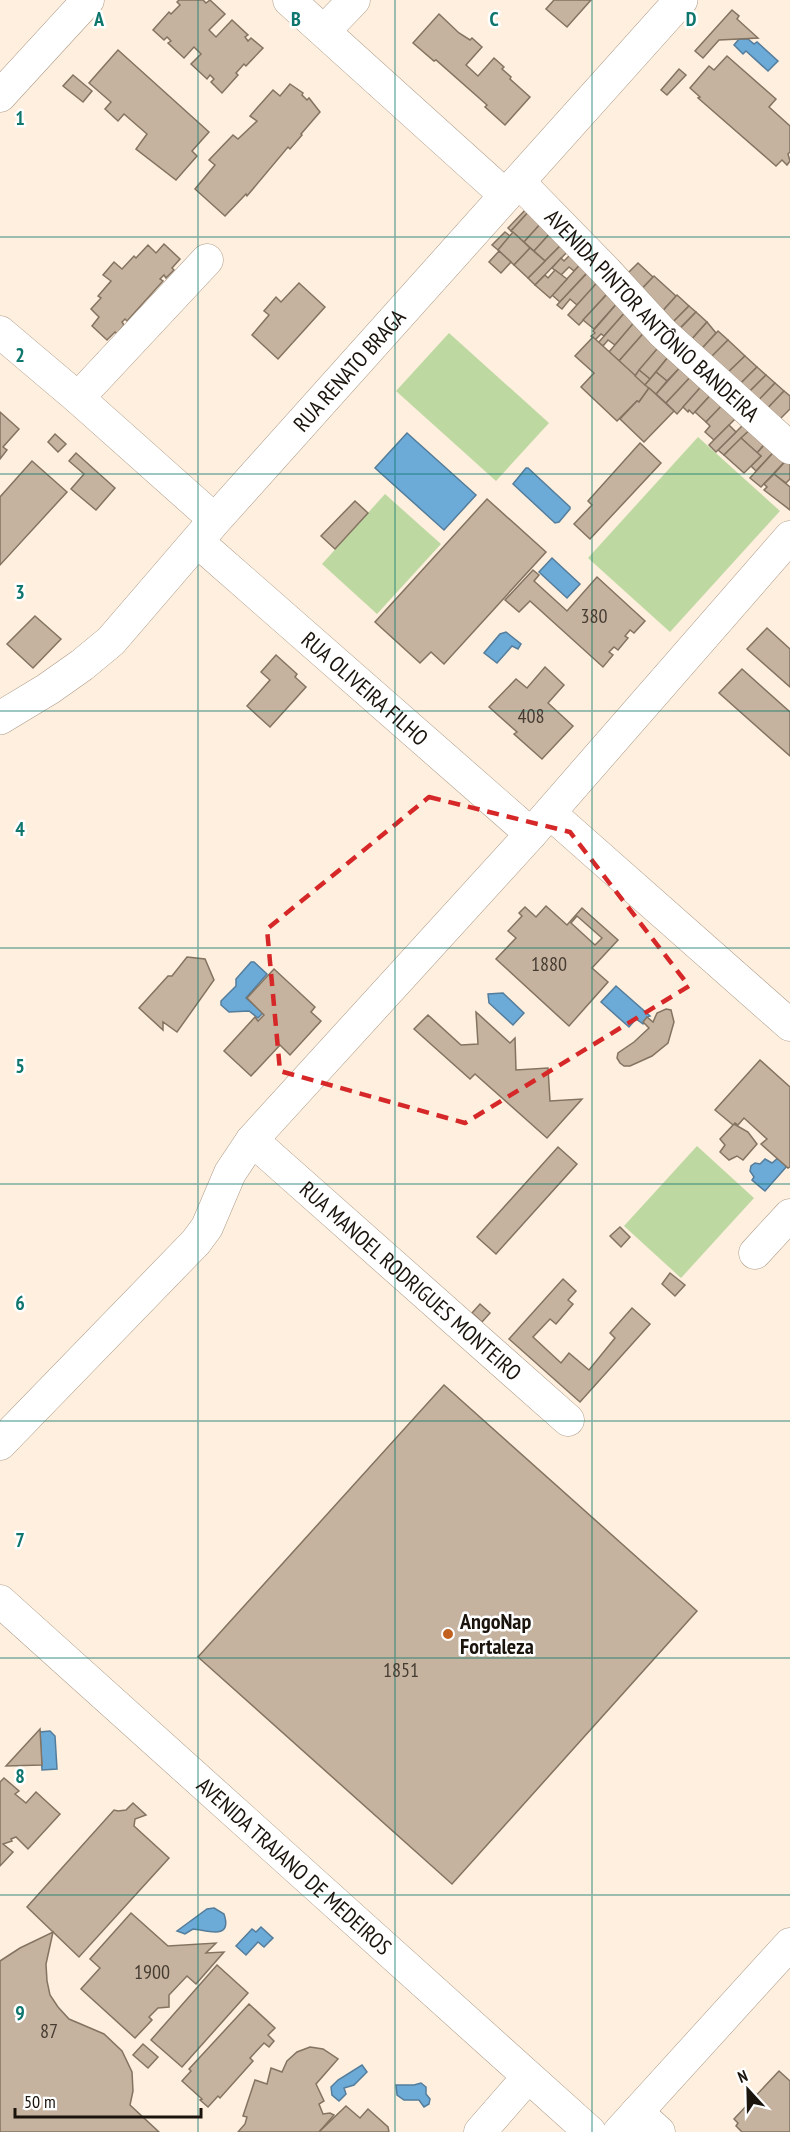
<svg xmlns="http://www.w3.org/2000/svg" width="790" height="2132" font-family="'PT Sans Narrow',sans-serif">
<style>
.green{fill:#bed8a2}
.water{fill:#6caad8;stroke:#547d9b;stroke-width:1.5}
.building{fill:#c6b39f;stroke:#837360;stroke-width:1.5;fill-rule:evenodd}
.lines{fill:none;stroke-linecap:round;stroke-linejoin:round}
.minor-casing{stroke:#ac9a87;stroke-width:33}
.major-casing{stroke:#ac9a87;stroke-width:34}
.minor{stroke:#fff;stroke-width:32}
.major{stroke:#fff;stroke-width:33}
.marked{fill:none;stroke:#d62828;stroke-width:4.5;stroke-dasharray:12 8;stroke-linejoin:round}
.grid{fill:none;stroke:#0f766e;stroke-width:1.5;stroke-opacity:0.55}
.poi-dot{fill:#c2611f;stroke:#fff;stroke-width:2}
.labels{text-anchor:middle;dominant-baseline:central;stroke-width:5;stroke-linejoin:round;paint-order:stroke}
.number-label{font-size:20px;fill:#463c32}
.street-label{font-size:22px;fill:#1b140d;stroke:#fff}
.poi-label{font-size:22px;font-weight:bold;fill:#1b140d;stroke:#fff;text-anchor:start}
.grid-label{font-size:20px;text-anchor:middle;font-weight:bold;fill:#0f766e;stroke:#fff;stroke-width:5;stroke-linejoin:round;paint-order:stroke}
</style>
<rect width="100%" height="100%" fill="#feefde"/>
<g class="green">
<path d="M449 333 549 423 496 481 396 391Z"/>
<path d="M698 437 780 511 670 632 588 558Z"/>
<path d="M385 494 441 544 377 614 322 564Z"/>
<path d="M697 1146 754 1198 681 1278 624 1226Z"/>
</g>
<g class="water">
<path d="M739 39H748L754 44 757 42 778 61 768 71 746 51 743 54 734 45Z"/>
<path d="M407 433 476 495 444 530 375 468Z"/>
<path d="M526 468H528L570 507V509L559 522 555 523 513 484Z"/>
<path d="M552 558 580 584 567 598 539 572Z"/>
<path d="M506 632 521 644 518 649 512 646 497 663 484 653 500 634Z"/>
<path d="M251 962H254L267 974 246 998 263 1013 258 1018 249 1011 229 1012 221 1005V1001L236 986V979Z"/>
<path d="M616 986 650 1016 647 1017 643 1024 636 1019 629 1027 601 1002Z"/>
<path d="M503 993 524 1013 513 1025 489 1003 488 994Z"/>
<path d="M778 1158 787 1166 765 1191 752 1180 754 1177 750 1171 751 1166 755 1163 760 1164 765 1159 772 1163Z"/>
<path d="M50 1731 55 1736 57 1769 42 1770 40 1732Z"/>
<path d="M214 1908 224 1914C233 1941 206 1930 193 1929L185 1934 177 1931 207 1909Z"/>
<path d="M261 1927 273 1938 264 1947 258 1942 246 1955 236 1946 252 1929 256 1932Z"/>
<path d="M362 2065 367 2072 354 2085 344 2088 346 2094 339 2101 332 2095 331 2087 338 2080Z"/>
<path d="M421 2083 426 2087V2094L430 2099 429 2104 424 2107 419 2100H404L397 2095 396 2085H414Z"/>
</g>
<g class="building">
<path d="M179 0H203L206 3 210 0 225 14 209 30 216 37 232 20 248 35 245 37 248 41 251 38 263 48 246 66 244 64 236 73 238 75 222 93 211 82 214 79 210 75 207 79 191 64 201 54 194 47 184 58 168 43 171 41 167 37 164 40 153 30 169 12 171 14 180 5 177 2Z"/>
<path d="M554 0H591L567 27 546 9Z"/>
<path d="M732 10 739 16 737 19 758 38 719 40 703 58 695 51Z"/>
<path d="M439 14 459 33 470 40 472 38 482 47 466 65 478 76 494 58 504 67 502 69 511 77 510 79 530 97 505 125 485 107 487 105 436 60 434 61 413 43Z"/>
<path d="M118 50 209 132 192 151 197 156 176 180 136 149 147 134 124 114 118 121 105 109 111 102 89 83Z"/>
<path d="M727 56 776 99 769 107 790 126V152L788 154 790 161 787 165 782 160 776 166 698 98 700 97 690 88 709 66 714 70Z"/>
<path d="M679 69 686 75 667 95 661 90Z"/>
<path d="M73 75 92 91 83 102 63 86Z"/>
<path d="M290 84 303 93 302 95 307 100 309 98 320 112 301 134 302 135 290 149 288 147 247 196 246 194 225 216 195 189 215 165 209 160 233 135 238 139 257 121 250 116 273 90 280 96Z"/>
<path d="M528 207 531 209 511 231 508 228Z"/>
<path d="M531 209 543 221 524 242 511 231Z"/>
<path d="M543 221 553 230 534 251 524 242Z"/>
<path d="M553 230 565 241 545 261 534 251Z"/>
<path d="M505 232 510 236 498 250 492 245Z"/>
<path d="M513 232 530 248 514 265 498 250Z"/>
<path d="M565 241 572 247 535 285 528 278Z"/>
<path d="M164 244 180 259 172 268 174 270 166 278 164 275 160 279 163 281 127 321 125 319 122 322 124 325 117 334 115 332 107 340 92 326 99 317 91 309 101 298 98 296 111 281 103 275 114 262 122 269 134 256 136 258 148 245 156 253Z"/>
<path d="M530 248 545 261 528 278 514 265Z"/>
<path d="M575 250 585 260 574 271 569 267 561 275 552 268 561 258 564 261Z"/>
<path d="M499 251 511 262 501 273 489 262Z"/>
<path d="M588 256 595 264 560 302 552 295Z"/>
<path d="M638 263 653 277 637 294 622 279Z"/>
<path d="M591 269 601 279 577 305 570 299 562 309 557 305Z"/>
<path d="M555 270 567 279 550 298 535 285 545 275 548 278Z"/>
<path d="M654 276 676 296 659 315 636 295Z"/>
<path d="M602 277 613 287 579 325 568 315Z"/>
<path d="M299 283 325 307 278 359 252 335 269 315 264 311 276 297 281 302Z"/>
<path d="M610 291 620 300 594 329 583 320Z"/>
<path d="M677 295 689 306 670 325 659 315Z"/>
<path d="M620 300 628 309 604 336 601 334 595 340 591 336 595 333 593 331Z"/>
<path d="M689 306 696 312 673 335 666 329Z"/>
<path d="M628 309 638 318 615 345 608 340 603 346 598 343Z"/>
<path d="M696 312 707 322 683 349 671 338Z"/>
<path d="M637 319 648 328 619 361 609 352Z"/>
<path d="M707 322 716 333 695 356 684 348Z"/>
<path d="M648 328 663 342 635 376 619 361Z"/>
<path d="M718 331 728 340 704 365 695 356Z"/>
<path d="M593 337 649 388 639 402 637 401 617 421 581 387 594 373 575 356Z"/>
<path d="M728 340 745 356 721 379 705 363Z"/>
<path d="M663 342 673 351 650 379 639 370Z"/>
<path d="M673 351 685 362 667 381 656 372Z"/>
<path d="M745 356 757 367 733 391 720 380Z"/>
<path d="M685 362 696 371 666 403 656 394Z"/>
<path d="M757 367 766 375 743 398 733 391Z"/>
<path d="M639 370 650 379 645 385 635 376Z"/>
<path d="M696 371 707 380 677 414 666 403Z"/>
<path d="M656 372 667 381 656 394 645 385Z"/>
<path d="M766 375 775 383 753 406 744 397Z"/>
<path d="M707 380 717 388 693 414 689 410 688 412 683 407Z"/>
<path d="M775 383 784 391 761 415 753 406Z"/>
<path d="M649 388 674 411 644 442 620 419 637 401 639 402Z"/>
<path d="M717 388 729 398 706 422 695 412Z"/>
<path d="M784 391 790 396V409L774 425 762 414Z"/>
<path d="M729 398 743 411 714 440 705 432 710 426 706 422Z"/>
<path d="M0 412 19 429 3 447 7 450 0 459Z"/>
<path d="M750 418 756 424 724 455 718 450Z"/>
<path d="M756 424 771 437 757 453 741 438Z"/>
<path d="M729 425 736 432 716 452 709 445Z"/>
<path d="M55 434 66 444 58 452 48 442Z"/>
<path d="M771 437 780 445 756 471 751 466 761 456 757 453Z"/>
<path d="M741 438 761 456 744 473 724 455Z"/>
<path d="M640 443 661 463 590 539 574 524 592 505 588 501Z"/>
<path d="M782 443 790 456 761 487 750 478Z"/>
<path d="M76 453 115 488 96 510 71 489 84 474 69 461Z"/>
<path d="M790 456V479L786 483 774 474Z"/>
<path d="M32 461 67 492 0 565V497Z"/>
<path d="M774 474 790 487V510L764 490 767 487 764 484Z"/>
<path d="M487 499 546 552 444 664 431 652 420 663 375 622Z"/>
<path d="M355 501 368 513 335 549 321 536Z"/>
<path d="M533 570 539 575 534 581 567 611 597 577 645 621 634 633 630 630 625 636 628 638 618 650 614 647 609 652 613 655 603 667 530 601 519 612 505 600Z"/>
<path d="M35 616 61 639 33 668 7 644Z"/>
<path d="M767 628 790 649V687L747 649Z"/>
<path d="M276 655 297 674 295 677 306 687 270 727 247 706 270 680 261 672Z"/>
<path d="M545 667 564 685 548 703 573 726 542 759 514 734 517 732 489 707 516 679 527 688Z"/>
<path d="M742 669 790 712V756L719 693Z"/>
<path d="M546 906 567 925 582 908 618 940 592 968 608 982 569 1026 496 959 516 938 508 931 522 916 519 913 525 907 536 917ZM577 916 602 938 595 945 571 923Z"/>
<path d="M187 957 205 959 214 980 177 1032 163 1022V1030L139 1008 168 976H172Z"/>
<path d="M274 969 315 1007 311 1012 321 1021 290 1055 280 1045 251 1076 224 1051 255 1017 258 1021 264 1015 247 998Z"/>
<path d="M666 1009 671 1010 674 1022 668 1043 652 1056 630 1066H624L620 1063 617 1058 618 1053 634 1042 649 1028 643 1022 647 1017 653 1022 657 1013Z"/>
<path d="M476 1012 510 1043 515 1038 516 1070 548 1068 550 1101 582 1099 547 1138 475 1074 470 1079 414 1029 428 1015 461 1045 478 1044Z"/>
<path d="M760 1060 790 1087V1167L788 1168 761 1144 767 1139 744 1118 738 1125 735 1123 734 1124 748 1132 757 1144 743 1160 737 1156 729 1160 720 1152 725 1145 720 1139 733 1125 715 1110Z"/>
<path d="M558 1147 577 1164 496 1254 477 1237Z"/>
<path d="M620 1227 630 1237 621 1247 610 1236Z"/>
<path d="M670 1273 685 1285 675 1296 662 1284Z"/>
<path d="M563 1279 576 1291 568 1300 573 1304 556 1324 550 1319 533 1337 561 1363 569 1353 589 1370 615 1338 610 1333 632 1308 650 1324 580 1402 509 1339Z"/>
<path d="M480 1304 490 1313 482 1322 472 1313Z"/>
<path d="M444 1385 697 1611 452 1884 198 1657Z"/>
<path d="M40 1729 42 1765 6 1766Z"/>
<path d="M4 1778 19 1791 15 1794 26 1803 36 1792 60 1814 28 1849 16 1837 11 1839 12 1841 3 1844 13 1852 0 1866V1782Z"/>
<path d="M133 1803 146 1815 135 1819 134 1826 169 1858 79 1957 27 1907 114 1810 118 1811 126 1810Z"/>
<path d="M131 1913 168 1946 216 1943 206 1953 224 1952 196 1984 187 1976 169 1995V2007L158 2008 149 2017 152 2020 135 2038 81 1989 100 1968 90 1959Z"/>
<path d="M53 1932 46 1964 47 1981 50 1995 58 2007 69 2019 104 2034 122 2051 132 2072 133 2091 130 2105 159 2132H0V1961L20 1948Z"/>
<path d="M217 1965 248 1993 182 2067 151 2040Z"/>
<path d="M249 2004 275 2028 268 2035 274 2041 269 2047 264 2043 250 2058 253 2061 220 2098 218 2096 208 2107 200 2100 202 2099 182 2081 191 2071 189 2069Z"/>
<path d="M143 2044 158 2057 148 2068 133 2055Z"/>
<path d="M310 2047 323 2049 338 2059 316 2084 324 2101 319 2104 323 2114 330 2113 334 2115 319 2132H238L245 2124 247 2117 243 2116 255 2080 267 2084 271 2068 282 2072 287 2061 297 2052Z"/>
<path d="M779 2071 790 2081V2132H742L736 2126 738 2123 734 2119Z"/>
<path d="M346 2106 360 2118 368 2109 388 2127 389 2132H319Z"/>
</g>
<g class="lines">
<defs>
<g id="minor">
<path d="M289 0 505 195"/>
<path d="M324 31 354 0"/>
<path d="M0 96 88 0"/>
<path id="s1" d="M518 181 606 271 663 333 790 448"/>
<path d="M0 332 78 398 215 520"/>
<path d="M78 398 207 260"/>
<path id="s2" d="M198 542 531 834"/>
<path d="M550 813 790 1025"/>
<path id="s3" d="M252 1140 568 1420"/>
<path d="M755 1253 790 1215"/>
<path d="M0 1444 196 1242 207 1227 230 1173 252 1140 531 834 790 537"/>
<path id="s4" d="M0 1601 590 2132"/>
<path d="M637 2112 659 2132"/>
<path d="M480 2132 528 2077"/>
<path d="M619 2132 790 1944"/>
</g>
<g id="major">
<path id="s5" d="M0 718 48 689 82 665 111 641 215 520 681 0"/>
</g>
</defs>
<use href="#minor" class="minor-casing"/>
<use href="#major" class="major-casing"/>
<use href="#minor" class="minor"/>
<use href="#major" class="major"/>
</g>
<path class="marked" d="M429 797 570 832 689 986 465 1123 280 1071 267 929Z"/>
<path class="grid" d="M198 0V2132M395 0V2132M592 0V2132M0 237H790M0 474H790M0 711H790M0 948H790M0 1184H790M0 1421H790M0 1658H790M0 1895H790"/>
<circle class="poi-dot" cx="448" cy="1634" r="6"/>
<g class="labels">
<g class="number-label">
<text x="594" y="616">380</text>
<text x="531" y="716">408</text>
<text x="549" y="964">1880</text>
<text x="401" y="1670">1851</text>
<text x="152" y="1972">1900</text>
<text x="49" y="2031">87</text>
</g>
<g class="street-label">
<text stroke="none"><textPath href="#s1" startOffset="190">AVENIDA PINTOR ANTÔNIO BANDEIRA</textPath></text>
<text stroke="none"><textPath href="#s5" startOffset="496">RUA RENATO BRAGA</textPath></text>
<text stroke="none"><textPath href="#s2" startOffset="222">RUA OLIVEIRA FILHO</textPath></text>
<text stroke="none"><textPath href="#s3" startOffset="212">RUA MANOEL RODRIGUES MONTEIRO</textPath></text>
<text stroke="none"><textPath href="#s4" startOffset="396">AVENIDA TRAJANO DE MEDEIROS</textPath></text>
</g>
<g class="poi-label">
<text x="460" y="1621">AngoNap<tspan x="460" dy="25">Fortaleza</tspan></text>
</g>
</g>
<g class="grid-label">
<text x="99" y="26">A</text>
<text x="296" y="26">B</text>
<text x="494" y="26">C</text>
<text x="691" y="26">D</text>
<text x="20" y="125">1</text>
<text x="20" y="362">2</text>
<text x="20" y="599">3</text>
<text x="20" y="836">4</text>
<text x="20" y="1073">5</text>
<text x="20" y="1310">6</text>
<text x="20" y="1547">7</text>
<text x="20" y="1783">8</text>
<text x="20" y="2020">9</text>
</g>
<g transform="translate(748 2090) rotate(338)" stroke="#ffffff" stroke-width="4.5" paint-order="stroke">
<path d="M0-4.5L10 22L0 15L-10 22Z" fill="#1b140d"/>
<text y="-9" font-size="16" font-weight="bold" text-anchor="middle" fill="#1b140d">N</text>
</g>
<path d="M15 2108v9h186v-9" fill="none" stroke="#1b140d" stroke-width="3"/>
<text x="24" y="2108" font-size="18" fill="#1b140d" stroke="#ffffff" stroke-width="4.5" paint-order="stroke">50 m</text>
</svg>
